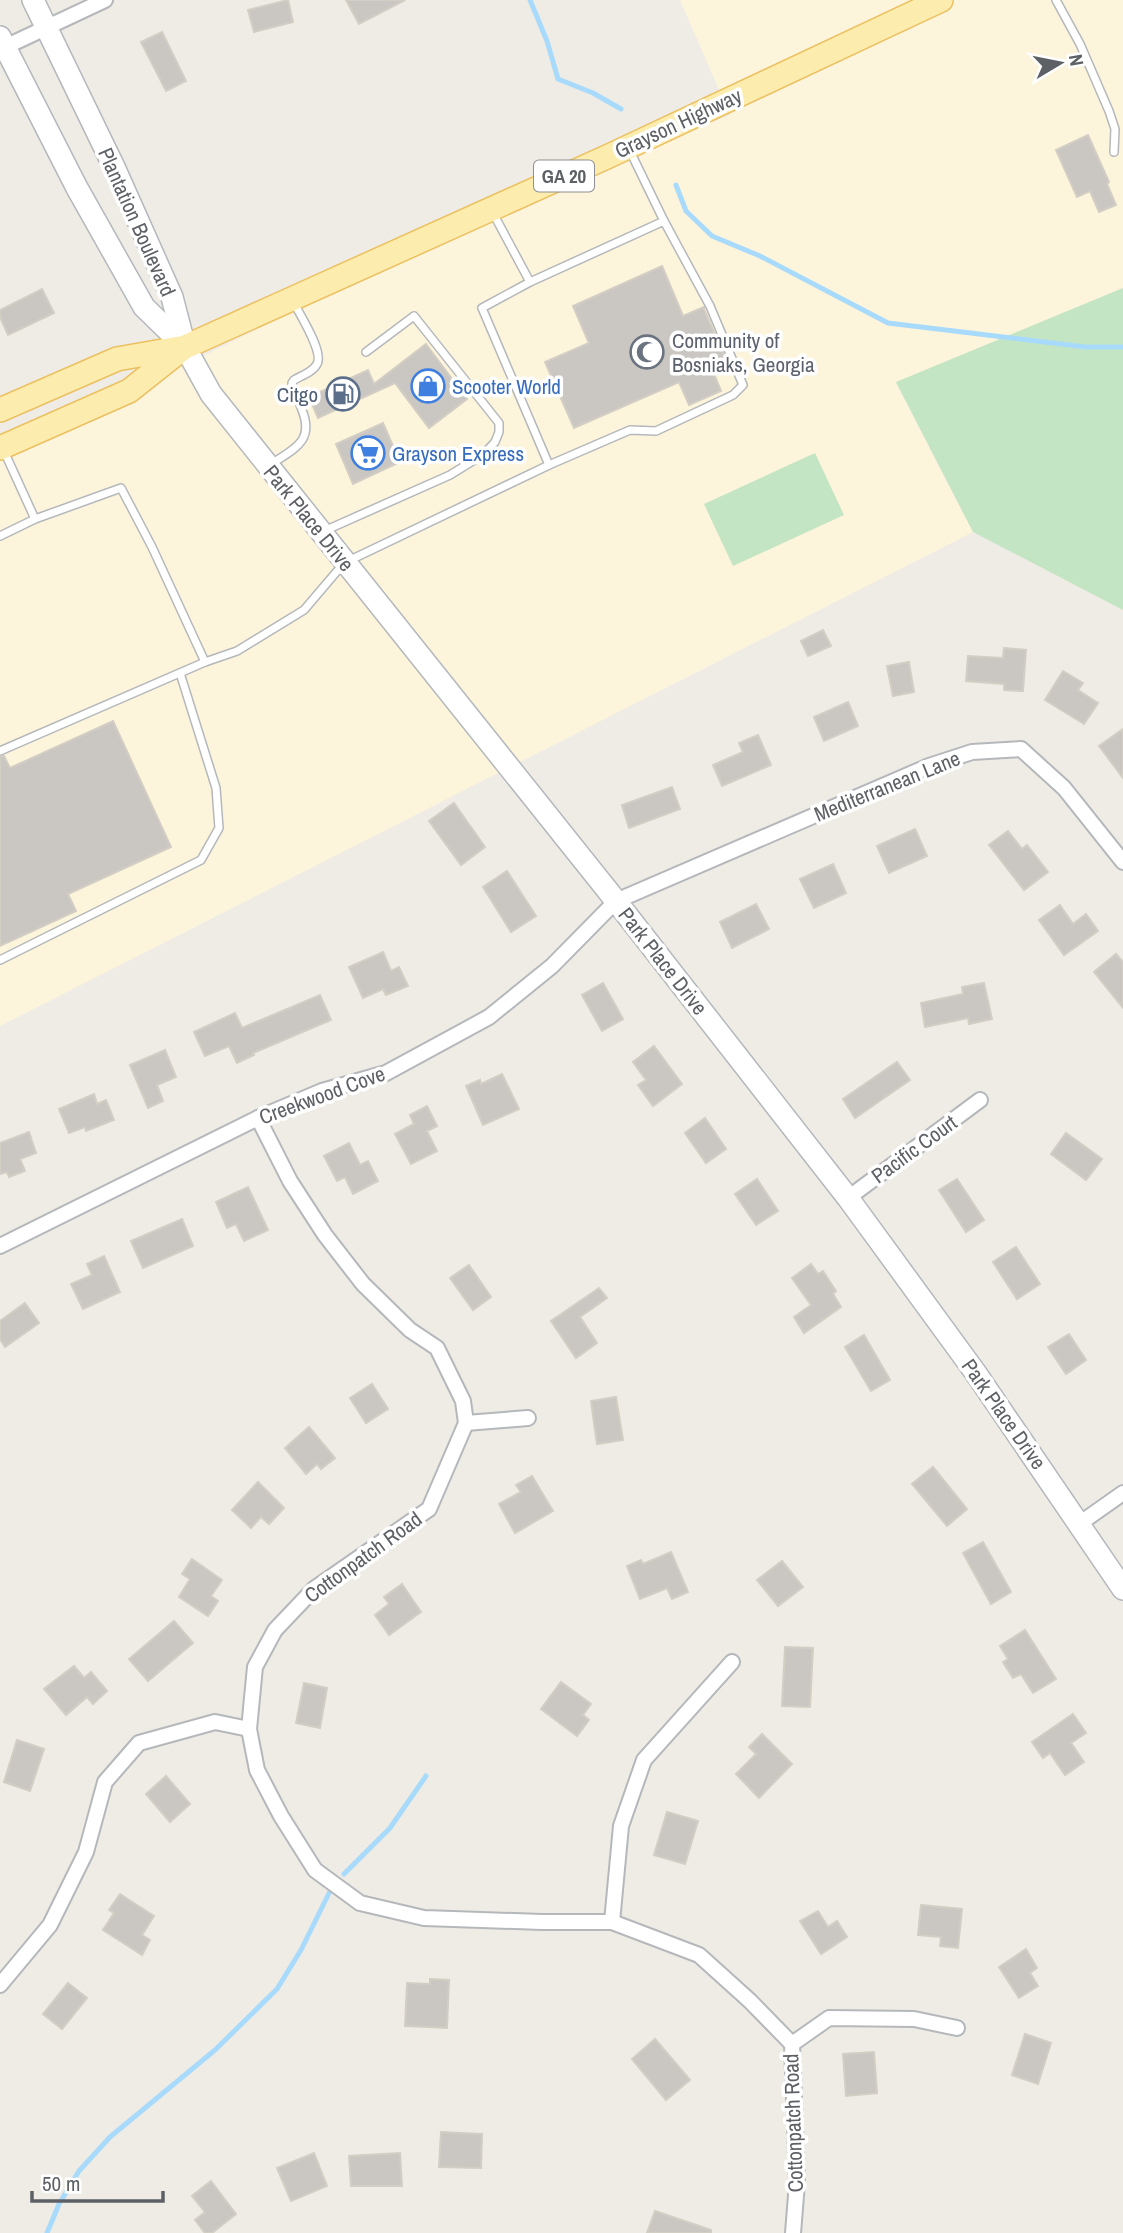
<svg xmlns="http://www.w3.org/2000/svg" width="1123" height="2233" font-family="'Archivo Narrow',sans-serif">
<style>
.commercial{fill:#fdf4dc}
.green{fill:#c4e5c3}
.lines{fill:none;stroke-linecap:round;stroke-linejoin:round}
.stream{stroke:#a8dafc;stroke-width:5}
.building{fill:#cac7c2;stroke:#d3cec4;stroke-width:2}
.lane-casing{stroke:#b5b8bb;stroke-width:10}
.street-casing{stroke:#b5b8bb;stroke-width:18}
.secondary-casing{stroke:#b4b8bc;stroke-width:24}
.primary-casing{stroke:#ecc061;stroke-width:26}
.lane{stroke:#fff;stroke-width:7}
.street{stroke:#fff;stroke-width:14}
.secondary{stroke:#fff;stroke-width:21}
.primary{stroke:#fcecad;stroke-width:23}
.labels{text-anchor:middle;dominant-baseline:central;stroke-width:7;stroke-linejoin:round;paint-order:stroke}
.shield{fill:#fff;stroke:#8e9093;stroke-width:2}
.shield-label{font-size:19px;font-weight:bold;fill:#5d6165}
.street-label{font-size:21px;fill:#5d6165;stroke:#fff}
.worship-label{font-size:21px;fill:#5b616d;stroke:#fff;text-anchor:start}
.shop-label{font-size:21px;fill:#366cbe;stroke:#fff;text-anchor:start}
.service-label{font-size:21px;fill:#4e5e75;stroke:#fff;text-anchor:end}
</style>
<rect width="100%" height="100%" fill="#efece5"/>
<path class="commercial" d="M680 0H1123V288L896 383 973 532 0 1026V444L195 360 517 200 730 115Z"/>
<g class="green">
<path d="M1123 288V610L973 532 896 382Z"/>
<path d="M815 453 844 515 733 566 704 504Z"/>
</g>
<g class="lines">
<g class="stream">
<path d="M530 0 547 41 558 79 593 93 621 109"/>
<path d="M676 185 686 211 712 236 760 256 888 323 1085 347H1123"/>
<path d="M344 1874 390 1828 426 1776"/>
<path d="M47 2233 59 2204 79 2171 110 2137 215 2050 277 1989 301 1950 333 1885"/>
</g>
</g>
<g class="building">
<path d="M288 0 293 22 254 32 248 10Z"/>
<path d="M346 0H405L359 24Z"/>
<path d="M162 32 186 81 166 91 141 42Z"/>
<path d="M1088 135 1109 182 1107 184 1116 205 1099 212 1090 191 1077 197 1056 150Z"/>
<path d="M662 266 683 316 704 307V309L727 362 712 369 721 391 689 405 679 382 574 428 545 362 589 343 573 306Z"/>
<path d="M42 289 54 313 8 335 0 317V310Z"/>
<path d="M426 344 467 399 429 428 395 383 318 418 309 397 368 370 374 384Z"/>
<path d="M383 423 400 462 353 484 336 444Z"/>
<path d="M823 630 831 646 808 656 801 641Z"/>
<path d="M1004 648 1026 650 1023 691 1004 690V684L966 681 968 656 1003 658Z"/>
<path d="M909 662 914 692 893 696 887 666Z"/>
<path d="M1063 671 1083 683 1078 690 1098 703 1084 724 1045 700Z"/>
<path d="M848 702 858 726 824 741 814 717Z"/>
<path d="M113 721 171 847 68 894 76 911 0 946V757L4 756 10 768Z"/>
<path d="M1123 729V778L1099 746Z"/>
<path d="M758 735 771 765 722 786 713 765 743 752 739 743Z"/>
<path d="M672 787 680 809 629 828 622 805Z"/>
<path d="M454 803 485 847 461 865 429 821Z"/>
<path d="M915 829 927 856 889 873 877 846Z"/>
<path d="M1008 831 1022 849 1027 845 1048 872 1024 890 989 845Z"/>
<path d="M833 864 846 893 814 908 800 879Z"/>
<path d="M507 871 536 916 511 932 483 887Z"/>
<path d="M756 904 769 929 732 948 720 922Z"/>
<path d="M1060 905 1073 924 1086 914 1098 931 1064 955 1039 920Z"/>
<path d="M383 952 391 971 399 967 408 986 386 995 383 989 363 998 349 967Z"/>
<path d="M1116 954 1123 962V1008L1094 972Z"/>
<path d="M603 983 623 1019 602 1031 582 995Z"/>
<path d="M984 983 992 1019 969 1024 968 1018 925 1027 921 1003 963 994 962 987Z"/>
<path d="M320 995 331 1020 253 1053 254 1055 237 1063 229 1046 205 1056 194 1032 235 1013 242 1028Z"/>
<path d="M654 1046 682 1084 653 1106 638 1085 646 1080 633 1062Z"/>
<path d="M165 1050 176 1077 157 1085 163 1101 148 1108 130 1065Z"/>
<path d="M897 1062 910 1080 855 1118 843 1099Z"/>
<path d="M502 1074 519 1109 483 1125 466 1086 480 1080 481 1084Z"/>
<path d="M94 1094 97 1104 106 1100 114 1120 86 1131 85 1127 69 1133 59 1109Z"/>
<path d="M427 1106 437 1126 427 1131 437 1151 411 1164 395 1134 414 1124 410 1115Z"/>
<path d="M705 1118 726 1149 706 1163 685 1133Z"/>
<path d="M29 1132 36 1153 20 1159 25 1171 9 1177 7 1172 0 1174V1143Z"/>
<path d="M1066 1133 1102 1159 1086 1180 1051 1154Z"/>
<path d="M349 1143 360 1165 368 1161 378 1181 353 1194 345 1177 337 1181 324 1156Z"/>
<path d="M757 1179 778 1211 756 1225 735 1194Z"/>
<path d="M957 1179 984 1220 966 1232 939 1190Z"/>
<path d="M248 1187 268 1230 244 1241 236 1224 227 1228 216 1202Z"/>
<path d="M182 1219 193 1246 143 1268 131 1241Z"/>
<path d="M1016 1247 1040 1284 1017 1299 993 1262Z"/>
<path d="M104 1256 120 1292 83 1309 71 1284 92 1275 87 1264Z"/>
<path d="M811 1264 818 1274 823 1271 836 1291 833 1294 841 1307 804 1333 794 1317 811 1305 792 1278Z"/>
<path d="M469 1265 491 1297 473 1310 450 1278Z"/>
<path d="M599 1288 607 1298 580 1317 597 1343 576 1358 551 1321Z"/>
<path d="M25 1303 39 1323 5 1347 0 1339V1321Z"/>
<path d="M1069 1334 1086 1360 1066 1374 1048 1347Z"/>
<path d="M864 1335 890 1380 871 1391 845 1347Z"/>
<path d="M372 1384 388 1409 366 1423 350 1398Z"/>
<path d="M616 1397 623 1440 597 1444 591 1401Z"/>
<path d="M309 1427 335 1458 321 1469 317 1464 306 1474 285 1448Z"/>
<path d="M933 1467 967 1509 947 1526 912 1484Z"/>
<path d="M532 1476 553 1511 515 1533 499 1504 521 1492 516 1485Z"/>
<path d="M258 1482 284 1508 269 1524 261 1517 251 1528 232 1510Z"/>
<path d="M983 1542 1011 1592 991 1604 963 1553Z"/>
<path d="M671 1552 688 1592 672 1599 667 1588 640 1599 627 1566 641 1560 643 1564Z"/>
<path d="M192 1559 222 1580 211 1596 218 1601 208 1616 179 1597 190 1579 182 1574Z"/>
<path d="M782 1561 803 1587 778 1606 757 1580Z"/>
<path d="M402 1584 421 1612 389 1635 375 1615 389 1604 384 1597Z"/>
<path d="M174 1621 193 1643 148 1681 129 1659Z"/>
<path d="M1025 1630 1056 1679 1033 1693 1021 1674 1013 1678 1003 1662 1008 1659 1000 1646Z"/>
<path d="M785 1647 813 1648 810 1707 782 1706Z"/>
<path d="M74 1666 84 1678 91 1672 107 1691 93 1704 87 1697 66 1715 44 1689Z"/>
<path d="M561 1682 591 1704 583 1715 589 1720 577 1736 541 1709Z"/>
<path d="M304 1683 327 1688 320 1728 296 1723Z"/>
<path d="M1073 1714 1086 1733 1071 1743 1084 1762 1065 1775 1050 1753 1043 1758 1032 1742Z"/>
<path d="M762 1734 792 1764 759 1798 736 1774 756 1754 749 1747Z"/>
<path d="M17 1740 44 1749 30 1791 4 1782Z"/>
<path d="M166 1776 190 1804 170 1822 146 1794Z"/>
<path d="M667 1812 698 1821 685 1864 654 1855Z"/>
<path d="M120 1894 154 1916 142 1935 150 1940 142 1955 103 1930 114 1913 109 1910Z"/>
<path d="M921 1905 962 1909 958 1948 940 1946 941 1937 918 1935Z"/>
<path d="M818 1911 828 1927 837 1921 847 1937 821 1954 800 1921Z"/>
<path d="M1026 1949 1037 1968 1030 1973 1038 1986 1019 1998 999 1967Z"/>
<path d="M430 1979 449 1980 447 2028 405 2026 407 1983 430 1984Z"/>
<path d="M68 1983 87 1998 62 2029 43 2014Z"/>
<path d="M1025 2034 1051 2043 1038 2084 1012 2075Z"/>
<path d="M655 2039 690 2080 666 2100 632 2059Z"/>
<path d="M874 2052 877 2093 846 2096 843 2054Z"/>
<path d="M441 2132 482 2134 481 2168 439 2167Z"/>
<path d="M314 2153 327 2186 291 2201 277 2168Z"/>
<path d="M400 2153 402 2186H351L349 2156Z"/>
<path d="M211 2181 236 2214 212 2233H205L195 2220 205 2212 192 2196Z"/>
<path d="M655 2211 711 2230V2233H647Z"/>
</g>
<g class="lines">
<defs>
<g id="lane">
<path d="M1056 0 1080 44 1109 111 1115 129 1114 152"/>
<path d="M630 151 664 221"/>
<path d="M493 213 530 282 482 308 549 465"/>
<path d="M4 451 35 519 121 488 152 547 205 662 237 651 304 610 344 563 549 465 630 430 656 431 733 395 743 385 710 306 664 221 530 282"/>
<path d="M270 465C293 449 315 442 302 410 299 401 294 393 292 383L294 380C301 376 313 372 317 364 324 352 300 315 294 303"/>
<path d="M324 531 450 475 484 454 495 442 499 432V423L414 316 366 352"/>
<path d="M0 536 35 519"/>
<path d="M0 751 205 662"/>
<path d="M0 960 201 860 219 828 216 788 180 673"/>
</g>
<g id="street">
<path d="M5 47 105 0"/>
<path d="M258 1118 290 1181 325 1235 363 1284 410 1330 437 1348 463 1401 466 1423 429 1509 314 1589 275 1630 255 1667 249 1729 257 1770 281 1816 315 1870 360 1903 424 1918 542 1922H612L699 1955 750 2001 792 2044 797 2183 793 2233"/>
<path d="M848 1198 980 1100"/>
<path d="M0 1246 258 1118 322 1091 386 1073 489 1017 552 966 616 901 929 766 972 752 1021 749 1064 788 1123 862"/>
<path d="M466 1423 528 1418"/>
<path d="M1079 1524 1123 1493"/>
<path d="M612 1922 621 1826 644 1760 732 1662"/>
<path d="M0 1985 50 1925 86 1852 105 1782 139 1743 215 1722 249 1729"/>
<path d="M792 2044 829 2018 914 2019 957 2028"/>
</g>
<g id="secondary">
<path d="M33 0 114 167 172 297 185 347 211 394 616 901 848 1198 975 1372 1123 1589"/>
<path d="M0 37 77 188 144 307 185 347"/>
</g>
<g id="primary">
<path d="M0 410 117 359 185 347 609 156 941 0"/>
<path d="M0 448 129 391 182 349"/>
</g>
</defs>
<use href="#lane" class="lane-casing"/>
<use href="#street" class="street-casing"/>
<use href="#secondary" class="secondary-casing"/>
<use href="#primary" class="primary-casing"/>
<use href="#lane" class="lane"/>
<use href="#street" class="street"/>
<use href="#secondary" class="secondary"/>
<use href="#primary" class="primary"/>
</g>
<defs>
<symbol id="mosque-ring" viewBox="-11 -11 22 22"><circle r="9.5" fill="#fff" stroke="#6b7280" stroke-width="1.5"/><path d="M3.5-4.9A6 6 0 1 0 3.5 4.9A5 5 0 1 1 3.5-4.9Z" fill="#6b7280"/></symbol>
<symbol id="shop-ring" viewBox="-11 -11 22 22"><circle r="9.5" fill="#fff" stroke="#3f7fe0" stroke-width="1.5"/><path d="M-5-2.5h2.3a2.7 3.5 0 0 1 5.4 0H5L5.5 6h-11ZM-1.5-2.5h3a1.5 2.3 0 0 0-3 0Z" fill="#3f7fe0"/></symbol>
<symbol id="fuel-ring" viewBox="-11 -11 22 22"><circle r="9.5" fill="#fff" stroke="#5c6f8a" stroke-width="1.5"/><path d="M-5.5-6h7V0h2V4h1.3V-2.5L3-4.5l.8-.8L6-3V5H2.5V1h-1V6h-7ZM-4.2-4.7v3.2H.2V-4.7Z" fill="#5c6f8a"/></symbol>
<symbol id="supermarket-ring" viewBox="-11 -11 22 22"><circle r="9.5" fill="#fff" stroke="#3f7fe0" stroke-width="1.5"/><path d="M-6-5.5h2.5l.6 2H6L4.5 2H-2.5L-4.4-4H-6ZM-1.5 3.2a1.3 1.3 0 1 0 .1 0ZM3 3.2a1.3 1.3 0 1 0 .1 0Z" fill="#3f7fe0"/></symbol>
</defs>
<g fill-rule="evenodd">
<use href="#mosque-ring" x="628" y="333" width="38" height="38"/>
<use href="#shop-ring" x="409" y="367" width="38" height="38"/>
<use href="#fuel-ring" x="324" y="375" width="38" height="38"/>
<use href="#supermarket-ring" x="349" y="434" width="38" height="38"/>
</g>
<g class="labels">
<rect class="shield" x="534" y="160.5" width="60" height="31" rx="5"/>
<g class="shield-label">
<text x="564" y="176">GA 20</text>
</g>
<g class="street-label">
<text transform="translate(678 123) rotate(-25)">Grayson Highway</text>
<text transform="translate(137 222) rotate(66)">Plantation Boulevard</text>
<text transform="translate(309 518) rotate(51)">Park Place Drive</text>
<text transform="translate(887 786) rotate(-22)">Mediterranean Lane</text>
<text transform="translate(663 961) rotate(52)">Park Place Drive</text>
<text transform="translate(322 1095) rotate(-20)">Creekwood Cove</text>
<text transform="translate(914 1149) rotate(-36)">Pacific Court</text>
<text transform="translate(1004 1414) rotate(55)">Park Place Drive</text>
<text transform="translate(363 1557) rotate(-36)">Cottonpatch Road</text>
<text transform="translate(793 2123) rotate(-92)">Cottonpatch Road</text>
</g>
<g class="worship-label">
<text x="672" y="340">Community of<tspan x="672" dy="24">Bosniaks, Georgia</tspan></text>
</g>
<g class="shop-label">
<text x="452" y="386">Scooter World</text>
<text x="392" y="453">Grayson Express</text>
</g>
<g class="service-label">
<text x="318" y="394">Citgo</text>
</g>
</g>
<g transform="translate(1060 63) rotate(80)" stroke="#ffffff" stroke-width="5" paint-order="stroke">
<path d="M0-5L12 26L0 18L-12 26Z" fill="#5d6165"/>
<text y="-10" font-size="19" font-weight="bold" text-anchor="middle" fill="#5d6165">N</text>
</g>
<path d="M32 2191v10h131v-10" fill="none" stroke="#5d6165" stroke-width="3.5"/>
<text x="42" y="2191" font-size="21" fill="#5d6165" stroke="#ffffff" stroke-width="5" paint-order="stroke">50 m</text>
</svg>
